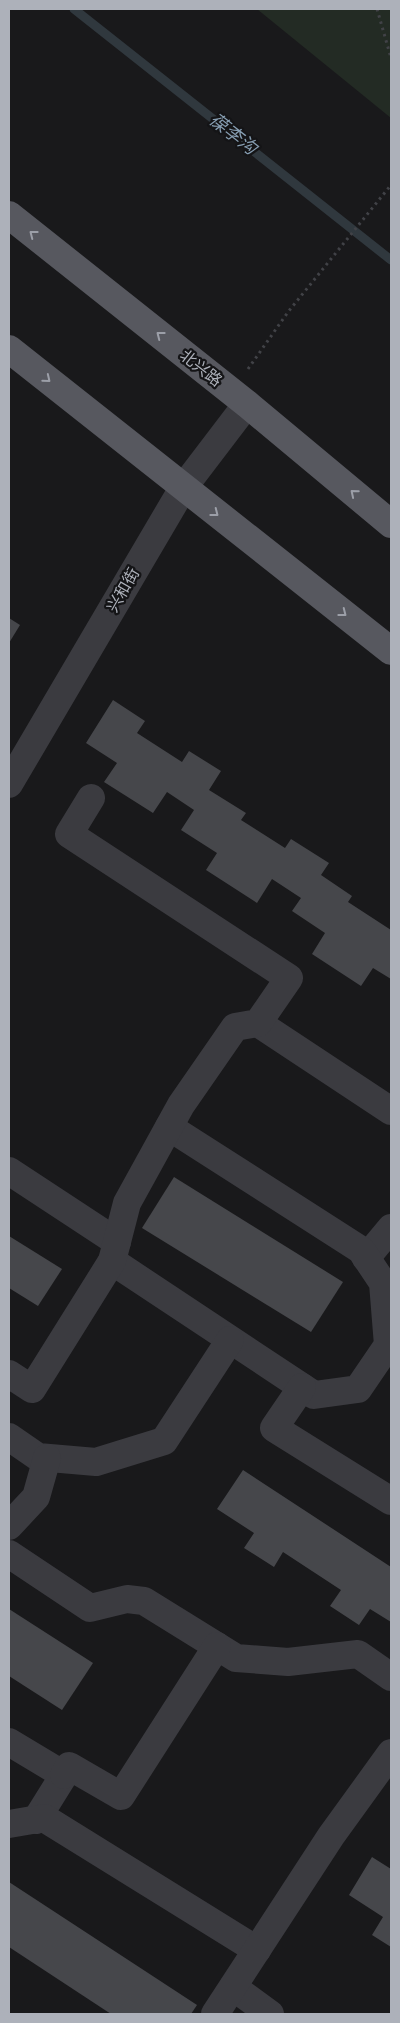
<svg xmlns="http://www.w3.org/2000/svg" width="400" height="2023" font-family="Rubik,'Noto Sans SC',sans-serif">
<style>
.green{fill:#232b24}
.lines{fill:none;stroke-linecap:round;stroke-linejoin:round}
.stream{stroke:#30383e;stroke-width:9}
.building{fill:#46474b}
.path{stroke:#414247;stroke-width:3;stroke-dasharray:2.5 4;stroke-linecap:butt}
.minor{stroke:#3b3b40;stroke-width:28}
.major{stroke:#57585f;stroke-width:28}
.oneway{stroke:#9c9fa8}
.labels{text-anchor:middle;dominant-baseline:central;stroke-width:4.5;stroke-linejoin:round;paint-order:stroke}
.street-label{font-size:16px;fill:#adb1ba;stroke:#141416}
.water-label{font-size:18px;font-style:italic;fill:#879eb2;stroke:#141416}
</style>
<rect width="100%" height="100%" fill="#19191b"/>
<path class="green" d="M257 9H391V118Z"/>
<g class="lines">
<path class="stream" d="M74 9 391 260"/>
</g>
<g class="building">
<path d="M9 618 20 625 9 643Z"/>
<path d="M113 700 145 721 137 733 182 762 189 751 221 771 209 790 246 813 241 820 285 848 291 839 329 863 321 875 352 896 348 902 391 930V979L373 968 361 986 312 954 325 933 292 911 301 898 272 879 257 903 206 870 217 853 181 830 194 810 167 792 153 813 104 782 117 763 86 743Z"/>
<path d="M174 1177 343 1282 311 1332 142 1228Z"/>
<path d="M9 1236 62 1269 38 1306 9 1288Z"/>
<path d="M243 1470 391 1567V1622L370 1609 359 1625 330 1606 341 1590 283 1552 274 1567 244 1548 254 1533 217 1509Z"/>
<path d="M9 1609 93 1663 62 1710 9 1676Z"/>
<path d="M372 1857 391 1869V1947L372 1935 383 1917 349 1895Z"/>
<path d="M9 1882 197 2005 191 2014H111L9 1947Z"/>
</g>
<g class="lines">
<g class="path">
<path d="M377 9 391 58"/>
<path d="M248 369 288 312 391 185"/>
</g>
<g class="minor">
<path d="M9 784 183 488 247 404"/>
<path d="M258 1023 391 1111"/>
<path d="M9 1171 117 1242"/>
<path d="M366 1258 391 1228"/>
<path d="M112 1261 314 1395 358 1389 388 1345 383 1283 361 1250 169 1127"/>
<path d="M9 1374 32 1389 112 1261 127 1203 181 1105 235 1027 258 1023 289 978 69 834 91 798"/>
<path d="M302 1387 274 1428 391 1501"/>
<path d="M9 1437 38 1457 96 1462 164 1441 230 1340"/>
<path d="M9 1526 36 1497 47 1458"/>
<path d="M9 1554 90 1608 127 1599 144 1601 236 1658 288 1662 358 1654 391 1677"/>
<path d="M9 1742 64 1775 36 1820"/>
<path d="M64 1775 69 1766 121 1796 217 1646"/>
<path d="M9 1824 44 1818 257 1950"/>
<path d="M233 1987 270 2014"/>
<path d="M215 2014 331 1836 391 1753"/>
</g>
<g class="major">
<path d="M9 215 247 404 391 524"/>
<path d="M9 349 391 651"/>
</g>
</g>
<defs><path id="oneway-chevron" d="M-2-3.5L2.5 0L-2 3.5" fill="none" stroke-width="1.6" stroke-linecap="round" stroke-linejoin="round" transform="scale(1.25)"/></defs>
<g class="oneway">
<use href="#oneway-chevron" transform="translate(33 234) rotate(-142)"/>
<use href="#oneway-chevron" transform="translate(160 335) rotate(-142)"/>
<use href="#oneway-chevron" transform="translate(47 379) rotate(39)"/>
<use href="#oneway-chevron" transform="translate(354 493) rotate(-140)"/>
<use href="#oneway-chevron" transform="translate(215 513) rotate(38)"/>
<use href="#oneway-chevron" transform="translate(343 613) rotate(38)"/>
</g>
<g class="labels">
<g class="street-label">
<text transform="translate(201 368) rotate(38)">北兴路</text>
<text transform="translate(123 590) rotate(-60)">兴和街</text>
</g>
<g class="water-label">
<text transform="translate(233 134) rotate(38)">葆李沟</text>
</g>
</g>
<rect width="400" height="2023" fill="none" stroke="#adb1ba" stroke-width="20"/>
</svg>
